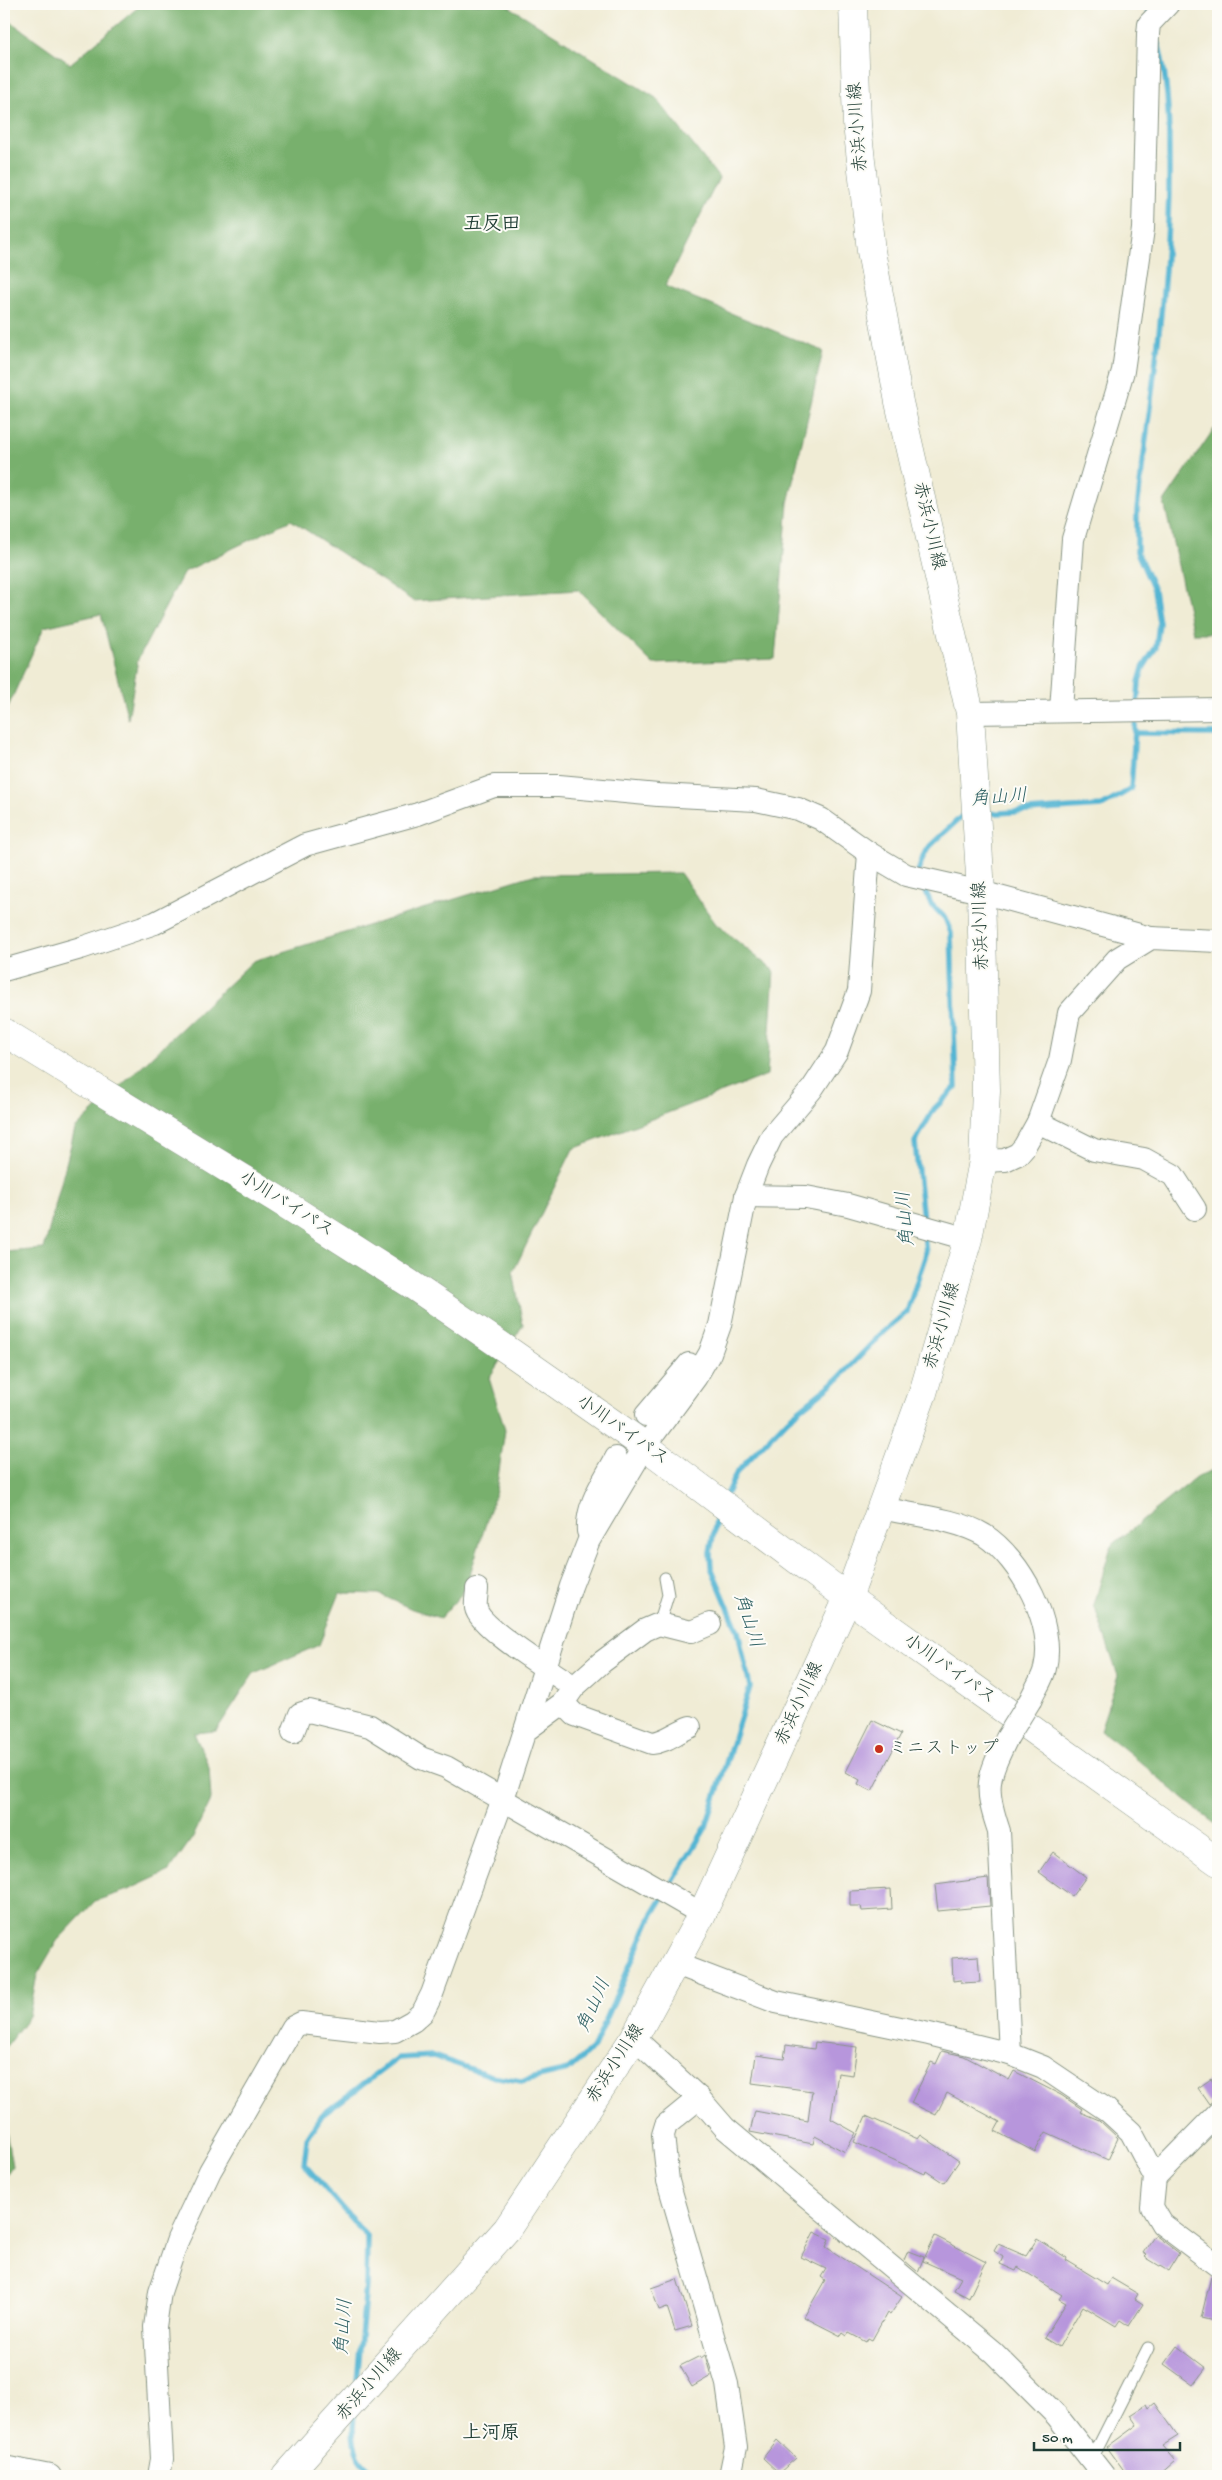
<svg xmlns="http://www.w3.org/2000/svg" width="1222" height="2480" font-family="'Gochi Hand','Klee One',sans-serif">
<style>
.forest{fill:#78b06d;stroke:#4c7650}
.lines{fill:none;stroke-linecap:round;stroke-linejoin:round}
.stream{stroke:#55b5d3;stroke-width:5.5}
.building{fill:#b796dc}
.service-casing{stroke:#889484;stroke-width:13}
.minor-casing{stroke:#889484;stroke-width:24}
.secondary-casing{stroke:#889484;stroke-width:29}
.trunk-casing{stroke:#889484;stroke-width:29}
.service{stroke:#fff;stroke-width:11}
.minor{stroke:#fff;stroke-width:22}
.secondary{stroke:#fff;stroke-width:28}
.trunk{stroke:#fff;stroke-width:28}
.minor-bridge-casing{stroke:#889484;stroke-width:24;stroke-linecap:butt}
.minor-bridge{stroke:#fff;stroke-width:22}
.poi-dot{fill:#c8321e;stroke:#fdfcf7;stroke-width:2}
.labels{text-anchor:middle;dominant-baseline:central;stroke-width:4;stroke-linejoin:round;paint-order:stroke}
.street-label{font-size:18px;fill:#1f3d34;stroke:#fdfcf7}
.poi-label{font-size:18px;fill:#1f3d34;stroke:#fdfcf7;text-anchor:start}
.neighbourhood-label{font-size:19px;font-weight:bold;fill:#1f3d34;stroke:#fdfcf7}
.water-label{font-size:19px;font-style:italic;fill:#2f6164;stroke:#fdfcf7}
</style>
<rect width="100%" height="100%" fill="#fdfcf7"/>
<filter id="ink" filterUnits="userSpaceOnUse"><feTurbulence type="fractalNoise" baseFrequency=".02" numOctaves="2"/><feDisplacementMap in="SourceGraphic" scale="10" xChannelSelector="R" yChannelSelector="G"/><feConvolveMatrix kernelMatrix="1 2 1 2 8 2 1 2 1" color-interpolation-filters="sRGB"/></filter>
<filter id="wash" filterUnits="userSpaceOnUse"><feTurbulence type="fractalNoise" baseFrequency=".0096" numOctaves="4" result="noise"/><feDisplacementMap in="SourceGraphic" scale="20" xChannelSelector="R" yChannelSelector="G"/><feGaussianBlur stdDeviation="1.12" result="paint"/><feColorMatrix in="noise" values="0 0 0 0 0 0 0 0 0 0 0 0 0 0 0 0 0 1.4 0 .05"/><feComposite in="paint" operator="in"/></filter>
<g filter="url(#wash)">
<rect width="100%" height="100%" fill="#f0ecd5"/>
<g class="forest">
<path d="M142 4H505L656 98 719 178 665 286 823 351 788 503 775 659 653 664 578 590 413 601 291 520 184 572 138 659 128 719 101 614 44 627 4 716V17L70 64Z"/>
<path d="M1218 428V633H1193L1164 502 1214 429Z"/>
<path d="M680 873 716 924 774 971 767 1075 573 1149 513 1272 523 1325 489 1378 505 1430 496 1491 465 1590 440 1618 412 1609 379 1594 340 1593 319 1645 254 1673 216 1731 194 1733 209 1767 211 1800 193 1837 169 1871 128 1890 95 1901 57 1941 37 1975 29 2016 4 2049V1252L44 1249 75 1129 253 961 533 875Z"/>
<path d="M1218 1468V1826C1177 1796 1141 1760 1100 1730L1118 1676 1094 1605 1111 1546 1198 1476Z"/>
<path d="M4 2120 12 2166 4 2178Z"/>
</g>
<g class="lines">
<g class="stream">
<path d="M1146 4 1150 16"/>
<path d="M1137 706 1139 682 1143 668 1156 647 1159 623 1154 590 1137 552V510C1151 392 1171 274 1169 155 1169 116 1168 77 1157 39"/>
<path d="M1135 733 1218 734"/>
<path d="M985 814 1102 806 1131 789 1136 715"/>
<path d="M918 872 923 857 930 846 962 816H970"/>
<path d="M923 1220 915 1142 934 1109 956 1087 951 933 945 918 931 904 923 885"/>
<path d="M725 1497 737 1472 788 1419 837 1380 883 1332 907 1312 926 1254 924 1232"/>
<path d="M669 1888 706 1827 750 1687 738 1631 711 1567 710 1552 718 1510"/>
<path d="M357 2381 366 2285 367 2237 304 2164 307 2139 322 2115 398 2058 433 2056 492 2076 521 2081 568 2070 594 2047 651 1917 664 1896"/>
<path d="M354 2415C351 2443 354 2465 383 2476"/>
</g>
</g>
<g id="blocks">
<g class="building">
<path d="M872 1720 901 1734 872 1791 858 1784 860 1780 846 1772Z"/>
<path d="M1053 1852 1086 1877 1072 1896 1039 1872Z"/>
<path d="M988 1878 990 1906 938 1911 935 1885Z"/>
<path d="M891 1889 892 1909 862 1911 861 1906H850V1891Z"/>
<path d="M978 1956 980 1982 961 1983V1980L953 1981 952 1958Z"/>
<path d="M815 2042 857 2047 853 2075 838 2073 831 2119 856 2133 845 2152 815 2136 813 2144 750 2132 755 2111 808 2121 812 2091 752 2083 756 2055 784 2059 786 2045 814 2049Z"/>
<path d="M942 2051 964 2056 1009 2080 1014 2071 1061 2095 1082 2109 1080 2112 1099 2120 1118 2138 1108 2160 1046 2132 1035 2152 995 2131 1000 2122 947 2093 936 2115 911 2103 931 2062 936 2064Z"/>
<path d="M1211 2079 1218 2090V2097L1209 2104 1198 2088Z"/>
<path d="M866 2116 918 2139 921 2135 959 2161 944 2183 926 2171 925 2174 854 2142Z"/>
<path d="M814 2232 829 2239 826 2247 902 2297 890 2315 887 2313 872 2340 868 2338 866 2342 849 2333 847 2336 843 2333 841 2336 804 2317 825 2280 821 2277 826 2269 801 2257Z"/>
<path d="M1155 2235 1179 2253 1168 2271 1145 2257 1147 2255 1143 2253Z"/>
<path d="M935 2236 986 2262 969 2298 954 2290 961 2278 923 2261Z"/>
<path d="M1037 2239 1067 2258 1066 2260 1107 2285 1111 2278 1138 2294 1135 2299 1143 2304 1129 2326 1120 2320 1116 2326 1083 2306 1059 2347 1044 2338 1066 2303 1059 2299 1062 2295 1018 2267 1016 2271 1000 2264 1003 2257 994 2251 998 2244 1026 2256Z"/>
<path d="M908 2251 924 2257 918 2272 904 2260Z"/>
<path d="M1211 2277 1218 2279V2322L1201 2318Z"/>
<path d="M677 2279 692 2326 675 2331 667 2307 659 2310 651 2288Z"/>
<path d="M1177 2346 1206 2368 1193 2385 1164 2364Z"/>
<path d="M705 2355 711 2376 692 2387 680 2366 700 2356 701 2358Z"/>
<path d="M1155 2403 1178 2436 1162 2446 1175 2461 1158 2476H1128L1107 2447 1137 2425 1130 2415 1147 2404 1149 2408Z"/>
<path d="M777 2440 796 2458 779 2473 763 2458Z"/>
</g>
</g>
</g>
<g filter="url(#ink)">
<use href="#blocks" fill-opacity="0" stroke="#889484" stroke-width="1"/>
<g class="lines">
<defs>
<g id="service">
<path d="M659 1624 668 1595 665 1578"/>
<path d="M1092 2459 1148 2348"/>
</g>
<g id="minor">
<path d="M1061 710 1073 539 1123 371 1143 229 1148 34 1149 24 1168 4"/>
<path d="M970 713 1218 709"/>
<path d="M4 970 81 948 155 923 305 845 418 814 494 786H559L658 795 756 800 798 809 821 819 869 853 906 875 981 892 1151 938"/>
<path d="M1038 1122 1094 1150 1144 1159 1173 1175 1195 1209"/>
<path d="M983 1161 1005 1160 1018 1154 1024 1147 1038 1122 1060 1060 1069 1013 1117 959 1151 938 1218 941"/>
<path d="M746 1196 806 1197 848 1205 968 1239"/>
<path d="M646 1415 689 1364"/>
<path d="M881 1508C912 1515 958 1519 984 1535 1021 1559 1056 1625 1045 1668 1043 1679 1035 1689 1031 1699"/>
<path d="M588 1531C586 1505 604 1481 616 1458"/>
<path d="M477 1589C477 1594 475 1602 476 1608 479 1628 555 1673 574 1687"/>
<path d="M563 1703 575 1715 652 1743C666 1742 676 1732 690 1727"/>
<path d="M525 1731 563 1703 574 1687 602 1662 645 1630 659 1624 691 1632 710 1624"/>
<path d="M293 1732 300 1714 309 1711 370 1726 421 1758 446 1767 702 1914"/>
<path d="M1007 1738C987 1779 984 1787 999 1831L1010 2054"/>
<path d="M676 1964 776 2002 929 2034 1010 2054 1043 2067 1107 2110 1131 2132 1155 2177 1152 2207 1162 2224 1218 2266"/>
<path d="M634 2038 699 2098 725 2128 993 2352 1057 2416 1104 2476"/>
<path d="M699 2098 666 2125 663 2135 668 2181 727 2384 736 2447 730 2476"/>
<path d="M1155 2177 1218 2113"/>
<path d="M4 2467 50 2476"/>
<path d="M159 2476 162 2459 155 2327 160 2292 178 2239 210 2171 293 2027 301 2023 380 2032 395 2031 413 2021 423 2012 432 1994 503 1799 571 1586 589 1540 645 1446 696 1377 710 1353 720 1325 746 1196 758 1165 772 1136 812 1089 837 1051 859 991 869 853"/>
</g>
<path id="secondary" d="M286 2476 507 2229 634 2038 702 1914 848 1598 923 1393 968 1239 983 1161 986 1090 981 892 970 713 899 402 871 251 857 124 853 4"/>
<path id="trunk" d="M4 1032 277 1199 409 1283 512 1353 645 1446 848 1598 1218 1862"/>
</defs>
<use href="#service" class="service-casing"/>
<use href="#minor" class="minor-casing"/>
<use href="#secondary" class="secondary-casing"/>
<use href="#trunk" class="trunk-casing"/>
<use href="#service" class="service"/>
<use href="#minor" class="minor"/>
<use href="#secondary" class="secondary"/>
<use href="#trunk" class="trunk"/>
<defs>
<path id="minor-bridge" d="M1007 1738 1031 1699"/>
</defs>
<use href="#minor-bridge" class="minor-bridge-casing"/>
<use href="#minor-bridge" class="minor-bridge"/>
</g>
</g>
<circle class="poi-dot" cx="879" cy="1749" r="5"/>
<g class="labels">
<g class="street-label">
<text transform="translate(859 127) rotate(-94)">赤浜小川線</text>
<text transform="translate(928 526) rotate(77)">赤浜小川線</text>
<text transform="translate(982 926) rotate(-92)">赤浜小川線</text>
<text transform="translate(286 1205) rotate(32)">小川バイパス</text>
<text transform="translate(943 1326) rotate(-74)">赤浜小川線</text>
<text transform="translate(622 1431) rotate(35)">小川バイパス</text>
<text transform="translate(949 1670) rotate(35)">小川バイパス</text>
<text transform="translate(800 1704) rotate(-65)">赤浜小川線</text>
<text transform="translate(616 2064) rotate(-57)">赤浜小川線</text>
<text transform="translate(370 2385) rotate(-49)">赤浜小川線</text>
</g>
<g class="poi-label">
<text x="889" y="1749">ミニストップ</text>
</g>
<g class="neighbourhood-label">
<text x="492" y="225">五反田</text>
<text x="491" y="2434">上河原</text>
</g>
<g class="water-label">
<text transform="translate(999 799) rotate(-4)">角山川</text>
<text transform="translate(907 1219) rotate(-95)">角山川</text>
<text transform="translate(747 1621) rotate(72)">角山川</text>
<text transform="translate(595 2006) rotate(-66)">角山川</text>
<text transform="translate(345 2327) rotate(-86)">角山川</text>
</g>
</g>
<rect width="1222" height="2480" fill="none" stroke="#fdfcf7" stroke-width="20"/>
<path d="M1034 2442v8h146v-8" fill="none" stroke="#1f3d34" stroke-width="2.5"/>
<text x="1042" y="2442" font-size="15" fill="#1f3d34" stroke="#fdfcf7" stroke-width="4" paint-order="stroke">50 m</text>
</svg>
